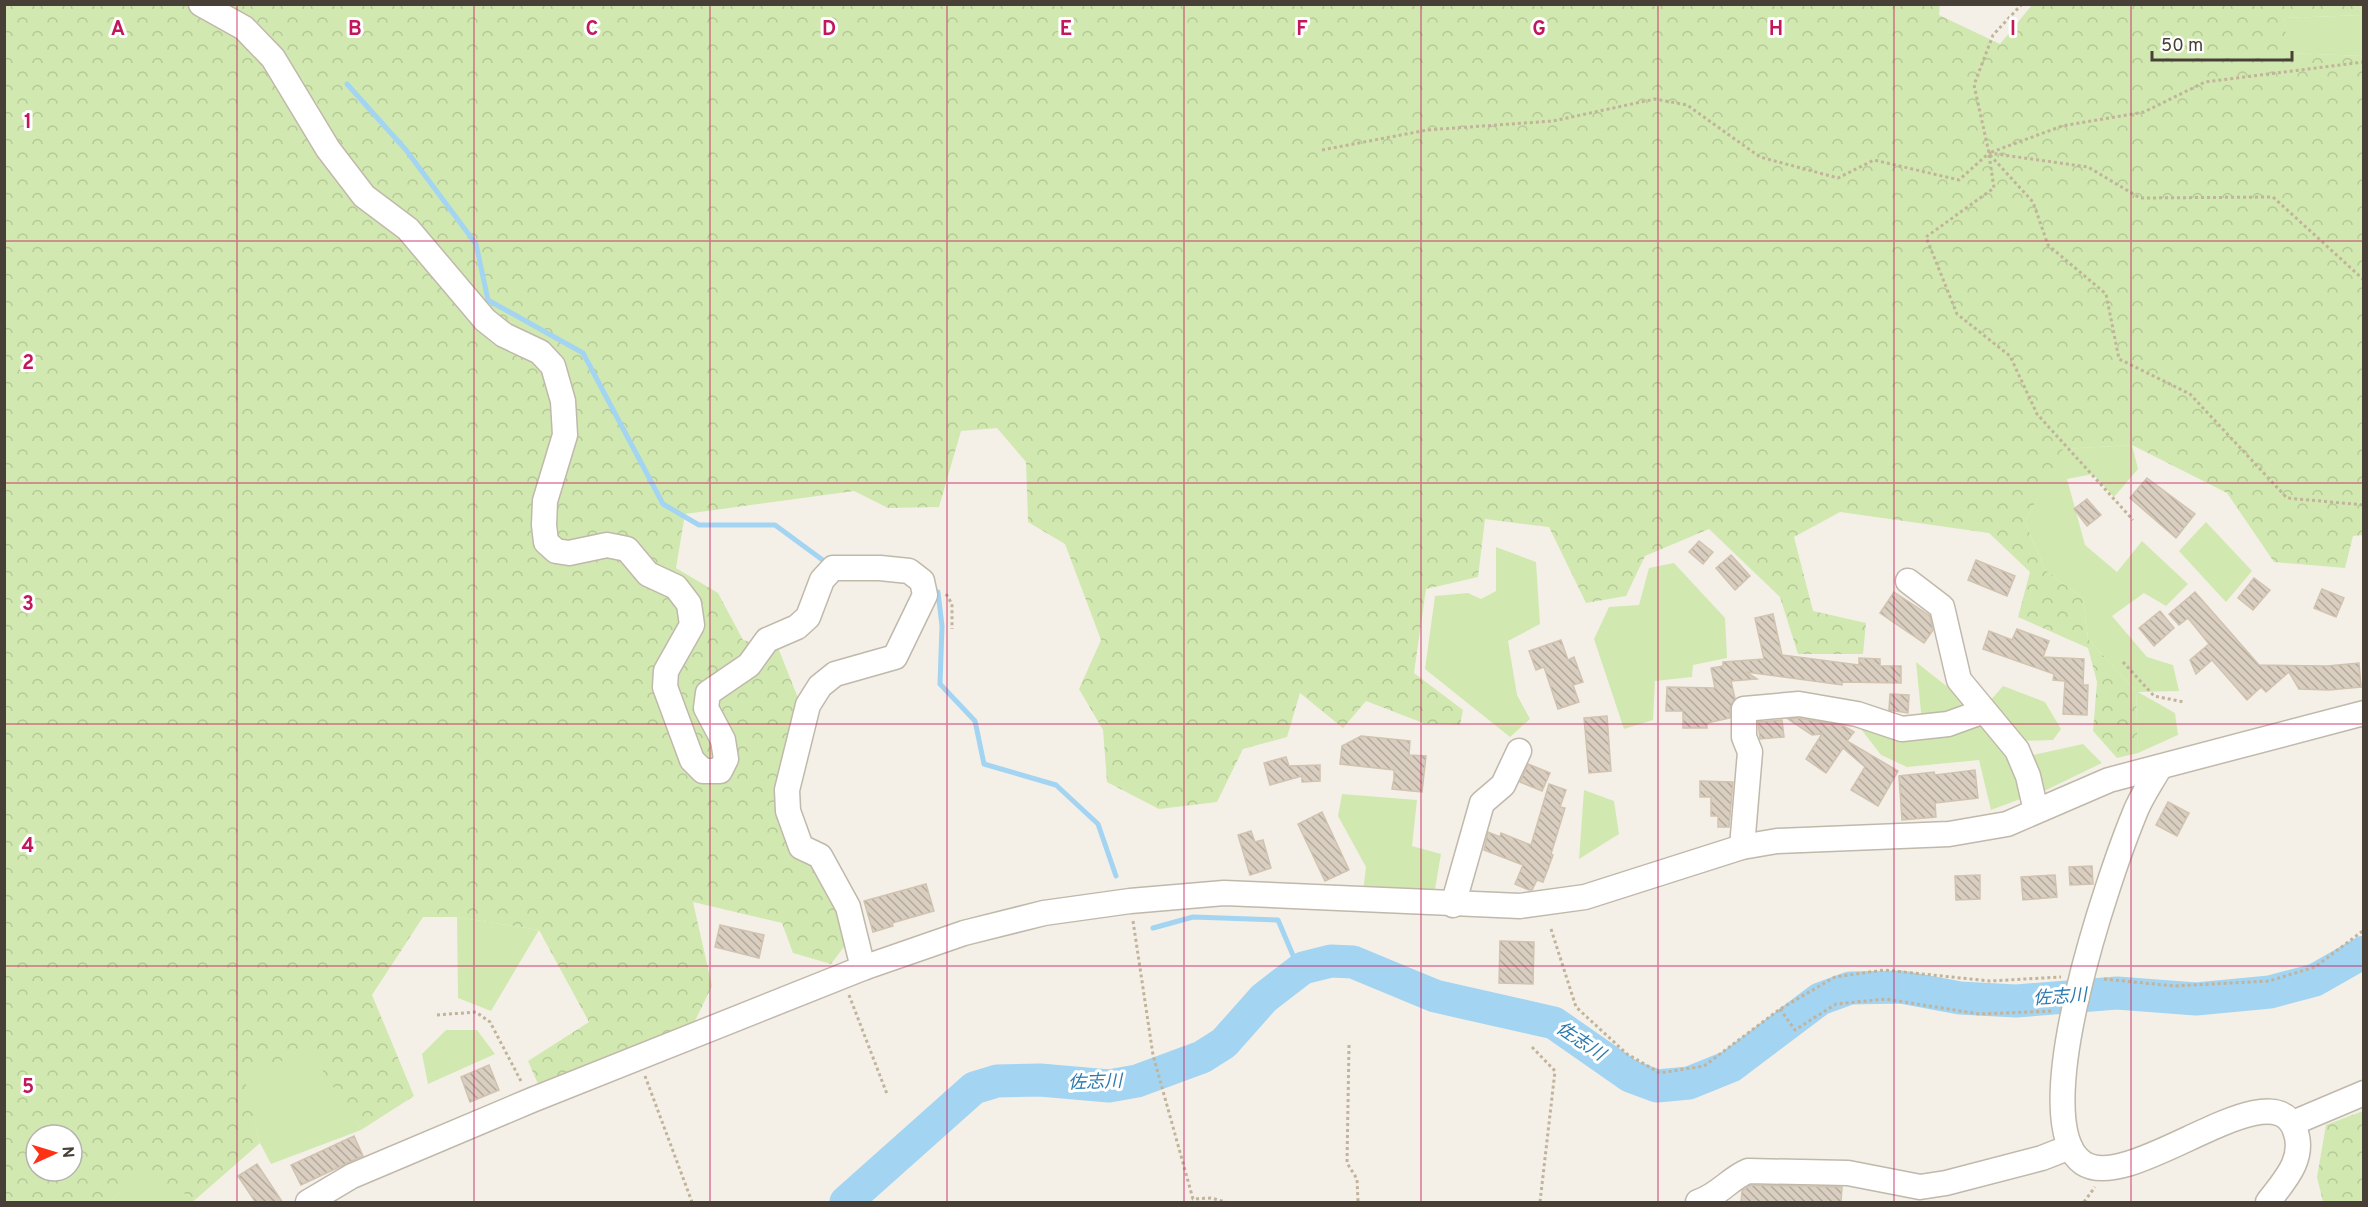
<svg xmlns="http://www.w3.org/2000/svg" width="2368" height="1207" font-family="Overpass,'Noto Sans JP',sans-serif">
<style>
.green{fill:#d1e9b0}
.forest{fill:url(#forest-crowns);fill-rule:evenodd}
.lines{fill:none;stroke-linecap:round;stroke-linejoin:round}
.stream{stroke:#a3d4f2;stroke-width:5}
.river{stroke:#a3d4f2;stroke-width:33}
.building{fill:url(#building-back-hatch);stroke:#d1c3b0;stroke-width:1.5}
.minor-casing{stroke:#c0b8aa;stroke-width:27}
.path{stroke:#c2b39b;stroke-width:3;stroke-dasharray:3 3;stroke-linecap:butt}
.minor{stroke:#fff;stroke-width:24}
.grid{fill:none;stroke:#c2185b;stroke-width:1.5;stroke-opacity:0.55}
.labels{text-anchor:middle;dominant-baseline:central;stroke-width:6;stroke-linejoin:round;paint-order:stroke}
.water-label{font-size:18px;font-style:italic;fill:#2c7aae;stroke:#fff}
.grid-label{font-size:20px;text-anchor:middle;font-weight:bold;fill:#c2185b;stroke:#fff;stroke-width:6;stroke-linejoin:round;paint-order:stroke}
</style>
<defs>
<pattern id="forest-crowns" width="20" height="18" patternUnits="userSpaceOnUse" patternTransform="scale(1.5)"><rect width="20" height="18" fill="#d1e9b0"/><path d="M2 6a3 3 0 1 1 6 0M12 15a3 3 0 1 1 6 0" fill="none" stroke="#b5c998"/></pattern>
<pattern id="building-back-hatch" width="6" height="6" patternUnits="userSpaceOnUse" patternTransform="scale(1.5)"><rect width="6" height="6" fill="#d9cec0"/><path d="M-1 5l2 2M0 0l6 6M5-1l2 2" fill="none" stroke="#b2a99d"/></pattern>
</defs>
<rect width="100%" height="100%" fill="#f4f0e8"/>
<g class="green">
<path d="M2363 15V56L2289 53 2283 18Z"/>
<path d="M2132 445 2138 469 2114 497 2093 474 2067 479 2085 545 2117 572 2142 541 2188 584 2166 606 2144 593 2112 616 2147 657 2173 665 2179 691 2138 692 2175 713 2178 735 2138 753 2136 691 2088 639 2083 598 2045 570 2025 522 2062 449Z"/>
<path d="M2206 522 2252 571 2226 602 2179 551Z"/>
<path d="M1496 547 1536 562 1540 624 1508 641 1517 695 1530 719 1510 737 1425 669 1435 596 1468 593 1481 599 1496 591Z"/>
<path d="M1674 563 1725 618 1727 658 1693 665 1692 677 1655 681 1653 720 1624 729 1594 639 1609 607 1639 605 1649 568Z"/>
<path d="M1916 662 1969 704 1922 722Z"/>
<path d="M2003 686 2045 702 2061 729 2053 740 2022 741 1989 702Z"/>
<path d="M1980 720 2009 747 2023 798 1991 810 1979 760 1907 767 1881 755 1858 725Z"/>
<path d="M2083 744 2102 763 2042 792 2029 756Z"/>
<path d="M1584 790 1614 801 1619 834 1579 859Z"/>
<path d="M1342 794 1417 800 1412 846 1441 854 1434 895 1363 891 1366 867 1338 816Z"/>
<path d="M457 917 539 930 491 1011 458 998Z"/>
<path d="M446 1030H477L495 1054 428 1084 422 1054Z"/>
<path d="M311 1050 361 1130 271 1164 260 1143 243 1075Z"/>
<path d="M144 1173 196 1199 192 1202H109Z"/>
</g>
<g class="forest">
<path d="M1940 4 1939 15 2000 44 2032 5H2363V15L2283 18 2290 53 2363 56 2364 535 2353 536 2345 568 2274 562 2227 493 2132 445 2063 449 2025 522 2045 570 2083 598 2088 639 2136 691 2138 753 2117 758 2093 731 2097 682 2088 648 2018 617 2030 572 1989 533 1840 512 1794 537 1813 611 1866 623 1863 654H1798L1780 597 1709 529 1645 556 1626 596 1586 603 1549 527 1485 519 1478 577 1426 589 1414 673 1463 710 1460 725 1423 723 1366 701 1343 728 1300 693 1287 737 1243 749 1217 802 1159 809 1107 782 1103 730 1079 689 1101 640 1065 544 1028 522 1026 462 997 428 961 431 939 507 888 508 854 491 685 514 676 568 718 593 743 640 779 650 800 703 777 796 817 863 850 939 831 964 793 953 782 923 693 902 712 986 691 1029 538 1084 528 1061 589 1022 539 930 457 917H423L372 995 414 1096 361 1130 310 1051 244 1075 260 1143 196 1199 144 1174 109 1202H5V5ZM36 1135H72V1171H36Z"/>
<path d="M2363 1111V1202H2323L2317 1177 2326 1125Z"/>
</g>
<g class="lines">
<g class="stream">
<path d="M347 84 406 150 476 244 488 300 583 353 663 504 699 525H775L824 561 831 560"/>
<path d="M938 592 942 626 940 684 975 721 984 764 1056 785 1098 824 1116 876"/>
<path d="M1153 928 1193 917 1278 920 1295 960 1303 968"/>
</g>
<path class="river" d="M846 1202 974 1088 997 1081 1040 1080 1109 1086 1137 1081 1202 1057 1224 1043 1264 998 1303 968 1331 961 1353 962 1435 996 1554 1023 1630 1076 1657 1086 1689 1083 1731 1066 1820 999 1850 988 1901 987 1960 998 2016 1001 2117 993 2196 999 2270 992 2315 980 2364 952"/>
</g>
<g class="building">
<path d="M2147 478 2195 514 2176 538 2130 498Z"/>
<path d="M2087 499 2101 515 2087 526 2074 509Z"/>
<path d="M1699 541 1713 552 1703 564 1689 552Z"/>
<path d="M1731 555 1750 576 1735 590 1716 568Z"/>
<path d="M1976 560 2015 576 2007 596 1968 580Z"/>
<path d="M2254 578 2270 590 2253 610 2238 598Z"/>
<path d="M2322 589 2344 598 2336 617 2314 608Z"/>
<path d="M1894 592 1930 616 1933 630 1924 643 1880 613Z"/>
<path d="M2195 592 2259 665 2327 666 2359 663 2361 687 2329 690 2299 689 2289 672 2266 692 2261 687 2247 700 2212 660 2196 674 2190 660 2209 644 2188 618 2179 625 2169 614Z"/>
<path d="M2160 611 2174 628 2154 646 2139 628Z"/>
<path d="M1773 614 1782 655 1859 665V658L1880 659V666H1901V683L1842 682V685L1746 672 1757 679 1731 681 1735 699 1730 708V718L1707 723V728H1683V711H1666L1667 687 1715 688 1711 668 1723 666V662L1764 659 1755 618Z"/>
<path d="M2017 629 2049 641 2043 657 2084 659 2083 685H2088L2087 715 2063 714 2065 681 2053 680 2054 674 1983 649 1989 631 2012 640Z"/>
<path d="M1561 640 1568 660 1574 657 1583 682 1573 685 1579 702 1558 709 1544 667 1536 670 1529 651Z"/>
<path d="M1890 694 1909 695 1908 713 1889 710Z"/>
<path d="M1607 716 1611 771 1589 773 1584 718Z"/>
<path d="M1798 718 1844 726 1854 732 1847 741 1898 771 1878 806 1851 790 1865 767 1843 748 1826 773 1806 759 1822 734 1812 735 1788 719Z"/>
<path d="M1782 720 1784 737 1760 739 1758 722Z"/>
<path d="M1361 736 1410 741 1409 755 1426 756 1422 792 1392 789 1394 778 1396 777H1394V770L1340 764 1342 746Z"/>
<path d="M1286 757 1289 766 1320 765V781L1302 782V776L1270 785 1264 763Z"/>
<path d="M1528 764 1550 773 1542 791 1520 782Z"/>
<path d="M1975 770 1978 798 1935 803 1936 817 1902 820 1899 776 1934 772 1935 775Z"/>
<path d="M1700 781 1733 782 1729 827H1718V816H1711V797H1700Z"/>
<path d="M1549 784 1566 790 1560 807 1565 808 1551 854 1553 855 1543 882 1537 880 1532 890H1529L1515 884 1523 865 1484 850 1488 832 1500 837 1501 833 1531 845Z"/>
<path d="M2168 802 2189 813 2177 836 2156 825Z"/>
<path d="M1322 812 1349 870 1325 881 1298 824Z"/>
<path d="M1251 831 1255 842 1263 840 1271 868 1250 875 1238 835Z"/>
<path d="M2092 866 2093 884 2070 885 2069 867Z"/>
<path d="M1980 875V899L1956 900 1955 876Z"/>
<path d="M2055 875 2057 897 2023 900 2021 877Z"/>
<path d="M926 884 934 911 892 923 893 926 873 932 864 901Z"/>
<path d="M720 925 764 935 759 958 715 947Z"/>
<path d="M1500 941 1534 942 1533 984 1499 983Z"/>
<path d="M489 1065 499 1090 470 1102 461 1077Z"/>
<path d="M354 1136 363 1156 301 1185 291 1165Z"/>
<path d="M257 1164 283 1203H256L238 1176Z"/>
<path d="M1751 1185 1842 1187 1841 1203H1741L1742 1191Z"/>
</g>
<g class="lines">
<defs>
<g id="minor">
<path d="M201 4 244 28 273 58 328 149 364 196 408 229 485 320 504 335 540 352 553 366 563 401 565 435 545 501 544 525 546 542 556 551 569 553 607 545 627 549 648 574 676 587 689 604 692 625 666 671 665 687 692 760 703 771H720L726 759 723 740 706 708 708 693 749 665 767 640 797 627 808 617 822 580 833 568H880L909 571 922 581 925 595 895 657 835 674 820 686 808 705 787 790 788 811 801 847 820 856 848 907 863 968"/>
<path d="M1908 581 1942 607 1959 680 2017 750 2028 776 2036 811"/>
<path d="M2160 767C2151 783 2140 798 2134 815 2111 871 2023 1122 2083 1163 2131 1195 2271 1065 2295 1130 2306 1159 2284 1181 2268 1202"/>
<path d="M1742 847 1750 752 1744 737V709L1799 704 1857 714 1902 729 1948 724 1984 711"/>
<path d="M1453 905 1482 803 1503 785 1519 751"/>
<path d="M2293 1123 2364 1093"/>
<path d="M308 1202 352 1176 532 1100 863 968 964 933 1044 913 1130 901 1224 893 1520 906 1585 897 1742 847 1777 841 1949 834 2007 824 2109 780 2364 713"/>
<path d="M1698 1202C1719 1195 1729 1179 1748 1171L1848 1173 1920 1187 1946 1183 2042 1158 2070 1147"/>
</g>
</defs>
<use href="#minor" class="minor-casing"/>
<g class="path">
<path d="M2022 4 1993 35 1974 85 1989 153 2062 126 2144 112 2205 82 2364 62"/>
<path d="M1322 150 1427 130 1553 121 1655 99 1687 105 1760 157 1838 178 1874 160 1959 180 1989 153 2088 167 2140 198 2273 197 2364 280"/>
<path d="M1989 155 1994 188 1926 237 1957 314 2010 356 2037 414 2133 520"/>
<path d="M1990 155 2033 202 2048 245 2106 294 2119 359 2190 394 2287 498 2364 505"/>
<path d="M946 594 952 604V629"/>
<path d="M2123 662 2154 696 2184 702"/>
<path d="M1133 921 1153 1055 1193 1199 1211 1198 1226 1202"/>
<path d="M1551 929 1576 1007 1627 1054 1660 1073 1704 1066 1780 1009 1835 977 1884 970 1990 981 2061 977"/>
<path d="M2104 979 2174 986 2269 981 2315 967 2364 930"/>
<path d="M849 995 887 1094"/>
<path d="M1780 1009 1795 1030 1836 1004 1886 999 1979 1014 2052 1011"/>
<path d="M437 1015 476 1012 490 1022 522 1083"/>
<path d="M1349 1045 1347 1163 1357 1179 1358 1202"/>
<path d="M1532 1047 1555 1071 1540 1202"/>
<path d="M645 1076 692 1202"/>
<path d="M2084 1202 2095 1187"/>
</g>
<use href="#minor" class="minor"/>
</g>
<path class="grid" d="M237 4V1202M474 4V1202M710 4V1202M947 4V1202M1184 4V1202M1421 4V1202M1658 4V1202M1894 4V1202M2131 4V1202M4 241H2364M4 483H2364M4 724H2364M4 966H2364"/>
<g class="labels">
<g class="water-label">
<text transform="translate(2060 998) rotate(-4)">佐志川</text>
<text transform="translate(1580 1042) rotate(34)">佐志川</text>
<text transform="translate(1095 1083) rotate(-2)">佐志川</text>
</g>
</g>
<g class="grid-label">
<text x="118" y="35">A</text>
<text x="355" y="35">B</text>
<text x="592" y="35">C</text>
<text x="829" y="35">D</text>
<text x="1066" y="35">E</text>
<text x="1302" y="35">F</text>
<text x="1539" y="35">G</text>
<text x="1776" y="35">H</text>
<text x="2013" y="35">I</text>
<text x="28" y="128">1</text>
<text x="28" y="369">2</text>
<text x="28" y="610">3</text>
<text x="28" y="852">4</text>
<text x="28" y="1093">5</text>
</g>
<rect width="2368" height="1207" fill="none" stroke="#484036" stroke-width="12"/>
<g transform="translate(54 1153) rotate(86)"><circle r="28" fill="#ffffff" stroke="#b6b3af" stroke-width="1.5"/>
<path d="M0-4.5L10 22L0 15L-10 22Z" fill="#fe3115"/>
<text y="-9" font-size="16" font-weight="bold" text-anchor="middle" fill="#484036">N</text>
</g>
<path d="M2152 51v9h140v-9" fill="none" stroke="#484036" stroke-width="3"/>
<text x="2161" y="51" font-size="18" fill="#484036" stroke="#ffffff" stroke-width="4.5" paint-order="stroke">50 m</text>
</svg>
